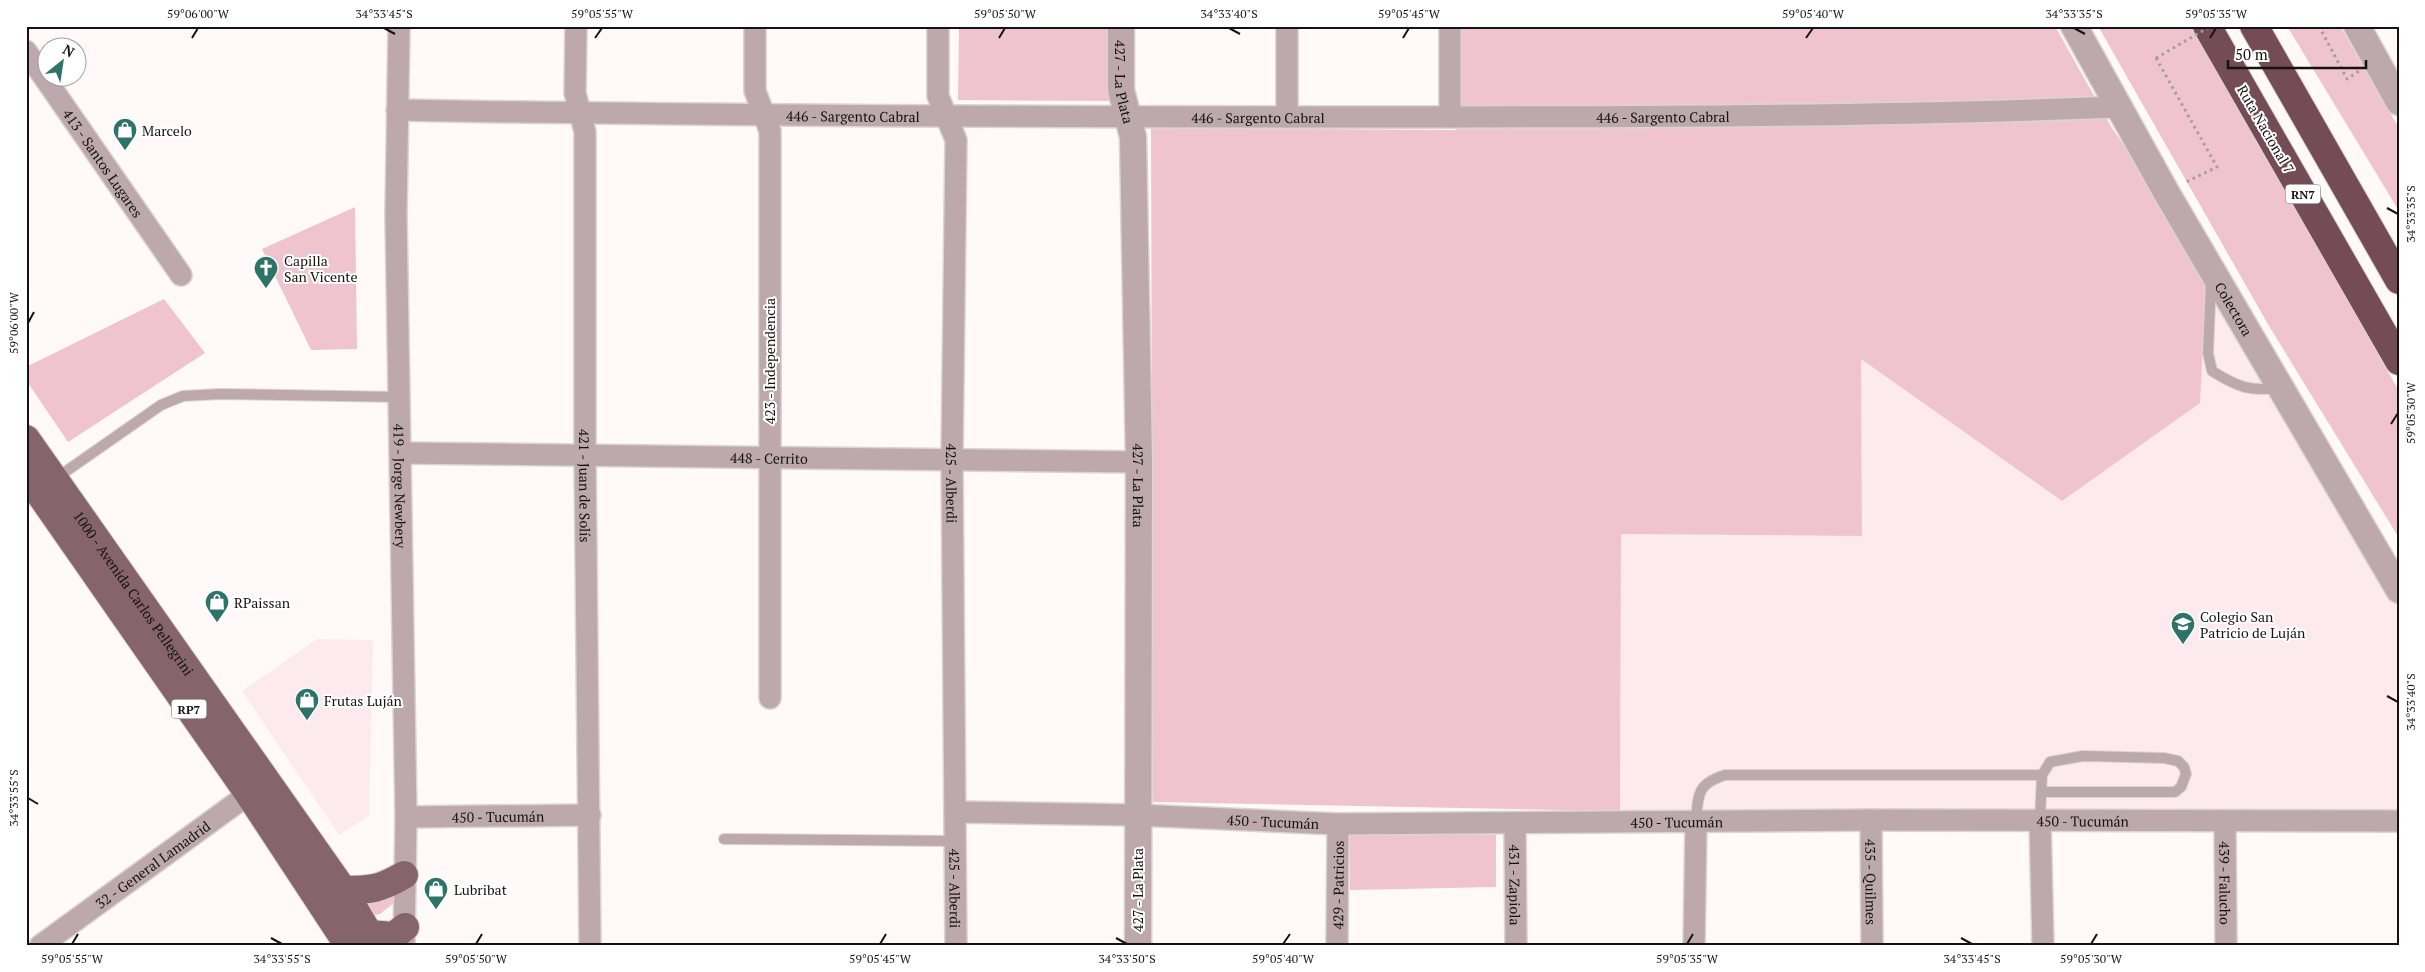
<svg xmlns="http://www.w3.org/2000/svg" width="2425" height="972" font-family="'PT Serif',serif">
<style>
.built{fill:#fdeaee}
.green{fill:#efc4cf}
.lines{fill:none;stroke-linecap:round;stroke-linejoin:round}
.service-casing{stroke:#dad4d5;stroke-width:12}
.minor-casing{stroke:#dad4d5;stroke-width:24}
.tertiary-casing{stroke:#dad4d5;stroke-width:29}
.primary-casing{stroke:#dad4d5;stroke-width:30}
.motorway-casing{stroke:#dad4d5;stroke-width:30}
.path{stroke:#a29d9e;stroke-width:3;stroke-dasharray:2.5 4;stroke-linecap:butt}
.service{stroke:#bca8ad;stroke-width:10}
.minor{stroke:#bca8ad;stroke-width:21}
.tertiary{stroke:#bca8ad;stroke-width:26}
.primary{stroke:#86646d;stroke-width:28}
.motorway{stroke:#734c56;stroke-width:28}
.path-bridge{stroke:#a29d9e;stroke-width:3;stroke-dasharray:2.5 4;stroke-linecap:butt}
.ticks{fill:none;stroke:#151212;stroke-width:2}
.labels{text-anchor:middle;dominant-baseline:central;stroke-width:4;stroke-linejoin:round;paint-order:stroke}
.shield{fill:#fff;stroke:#5b5959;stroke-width:1}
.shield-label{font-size:12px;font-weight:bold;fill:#151212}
.street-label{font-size:14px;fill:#151212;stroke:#fff}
.poi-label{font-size:14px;fill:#151212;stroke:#fff;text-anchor:start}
.neatline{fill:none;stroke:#151212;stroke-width:2}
.ticks-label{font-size:12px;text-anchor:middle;fill:#151212}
</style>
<rect width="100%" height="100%" fill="#fff9fa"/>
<g class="built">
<path d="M2207 265 2399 601V812L1620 811 1621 534 1862 536 1861 359 2062 501Z"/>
<path d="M317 639 373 640 369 816 339 835 242 691Z"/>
</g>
<g class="green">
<path d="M959 26H1112V101L958 100Z"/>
<path d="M1455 26H2055L2112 128 2207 265 2200 403 2062 501 1861 359 1862 536 1621 534 1620 811 1153 802 1151 128 1456 130Z"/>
<path d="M2098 26H2191L2399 391V538L2269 326Z"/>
<path d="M2287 26H2340L2399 128V211Z"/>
<path d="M355 207 357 349 311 350 262 249Z"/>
<path d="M164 299 205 353 68 442 26 380V367Z"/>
<path d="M1350 834 1496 835V887L1350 890Z"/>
<path d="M394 887 395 902 380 914 370 916 361 897Z"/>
</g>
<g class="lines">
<defs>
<g id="service">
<path d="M2211 281 2208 353 2212 371C2236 386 2251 393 2280 387"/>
<path d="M55 479 161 405 183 396 220 394 398 397"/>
<path d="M2040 820 2042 775 2050 762 2083 756 2164 758 2178 761 2184 767 2186 774 2181 787 2175 792H2041"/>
<path d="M1696 823C1698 796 1696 784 1725 775H2042"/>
<path d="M724 839 955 841"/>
</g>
<g id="minor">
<path id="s1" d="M399 26 396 215 406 817 404 943"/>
<path id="s2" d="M576 26 575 93 585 132V455L590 946"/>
<path d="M755 26V91L770 131V698"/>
<path id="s3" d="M938 26V96L956 140 952 459 956 946"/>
<path d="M1287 26V117"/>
<path d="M1450 26V117"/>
<path id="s4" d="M26 51 181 275"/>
<path id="s5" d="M397 110C717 116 1037 117 1357 117 1611 117 1865 117 2118 107"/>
<path id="s6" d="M400 453 1139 462"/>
<path id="s7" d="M955 812 1137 815 1338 824 1871 820 2399 821"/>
<path id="s8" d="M406 817 590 815"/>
<path id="s9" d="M1871 820 1872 946"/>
<path d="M2040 820 2043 946"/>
<path id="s10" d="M2225 822 2226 946"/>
<path id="s11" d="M1515 824 1516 946"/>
<path id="s12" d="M40 946 261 785"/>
<path id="s13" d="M1337 946 1338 824"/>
<path d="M1694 946 1696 823"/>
</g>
<g id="tertiary">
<path id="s14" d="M1121 26V90L1133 137 1139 462 1138 946"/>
<path id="s15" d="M2074 26 2166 192 2399 590"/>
<path d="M2357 26 2399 102"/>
</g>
<g id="primary">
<path id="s16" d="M26 439 343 890 376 946"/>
<path d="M26 474 249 794 349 946"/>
<path d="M343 890C372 890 380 889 404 875"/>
<path d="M369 934 394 936 405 927"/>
</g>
<g id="motorway">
<path d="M2207 26 2399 361"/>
<path d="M2254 26 2399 280"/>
</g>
</defs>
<use href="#service" class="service-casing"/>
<use href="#minor" class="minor-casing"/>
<use href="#tertiary" class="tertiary-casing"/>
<use href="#primary" class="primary-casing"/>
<use href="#motorway" class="motorway-casing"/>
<g class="path">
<path d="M2319 26 2347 79 2359 71"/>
<path d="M2156 58 2217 167 2186 182"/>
</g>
<use href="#service" class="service"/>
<use href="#minor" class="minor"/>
<use href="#tertiary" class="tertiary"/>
<use href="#primary" class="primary"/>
<use href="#motorway" class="motorway"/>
<path class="path-bridge" d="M2156 58 2211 26"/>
</g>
<path class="ticks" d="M384 28 395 34M1229 28 1240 34M2074 28 2085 34M192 38 198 28M595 38 602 28M999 38 1005 28M1403 38 1409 28M1806 38 1813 28M2210 38 2216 28M2387 208 2398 214M28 323 34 312M2391 424 2398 413M2387 696 2398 702M28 798 38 804M271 938 282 944M1116 938 1127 944M1961 938 1972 944M72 944 78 934M476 944 482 934M880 944 886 934M1283 944 1290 934M1687 944 1693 934M2091 944 2097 934"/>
<defs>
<symbol id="shop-pin" viewBox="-11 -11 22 30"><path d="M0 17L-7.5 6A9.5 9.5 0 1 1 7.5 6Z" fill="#2d7368" stroke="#fff"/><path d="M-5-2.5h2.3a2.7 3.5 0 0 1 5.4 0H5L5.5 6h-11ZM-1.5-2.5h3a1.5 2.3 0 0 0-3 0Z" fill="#fff"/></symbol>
<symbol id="church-pin" viewBox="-11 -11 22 30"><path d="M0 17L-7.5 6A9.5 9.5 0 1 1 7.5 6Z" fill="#2d7368" stroke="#fff"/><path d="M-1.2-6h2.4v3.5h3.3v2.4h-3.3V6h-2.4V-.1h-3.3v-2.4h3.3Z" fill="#fff"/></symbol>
<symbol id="school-pin" viewBox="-11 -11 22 30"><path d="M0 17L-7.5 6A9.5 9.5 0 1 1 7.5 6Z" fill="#2d7368" stroke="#fff"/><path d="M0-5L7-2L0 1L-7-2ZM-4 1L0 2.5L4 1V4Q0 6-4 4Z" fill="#fff"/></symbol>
</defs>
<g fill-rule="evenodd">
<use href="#shop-pin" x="111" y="116" width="28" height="38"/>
<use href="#church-pin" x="252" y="254" width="28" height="38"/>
<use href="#shop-pin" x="203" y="588" width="28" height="38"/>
<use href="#school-pin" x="2169" y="610" width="28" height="38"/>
<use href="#shop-pin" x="293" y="686" width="28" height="38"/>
<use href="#shop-pin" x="422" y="875" width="28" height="38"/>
</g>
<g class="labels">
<g class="shield">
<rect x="2285.5" y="184.5" width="35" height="19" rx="4"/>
<rect x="171.5" y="699.5" width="35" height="19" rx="4"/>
</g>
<g class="shield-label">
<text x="2303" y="194">RN7</text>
<text x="189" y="709">RP7</text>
</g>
<g class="street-label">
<text stroke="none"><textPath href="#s14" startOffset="56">427 - La Plata</textPath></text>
<text stroke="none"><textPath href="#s5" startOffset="456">446 - Sargento Cabral</textPath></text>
<text stroke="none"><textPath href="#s5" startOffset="1266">446 - Sargento Cabral</textPath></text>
<text stroke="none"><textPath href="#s5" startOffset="861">446 - Sargento Cabral</textPath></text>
<text transform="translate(2266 129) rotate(60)">Ruta Nacional 7</text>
<text stroke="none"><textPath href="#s4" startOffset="136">413 - Santos Lugares</textPath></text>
<text stroke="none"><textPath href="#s15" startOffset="325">Colectora</textPath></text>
<text transform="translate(769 361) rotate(-90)">423 - Independencia</text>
<text stroke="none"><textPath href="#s6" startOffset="369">448 - Cerrito</textPath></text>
<text stroke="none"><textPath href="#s3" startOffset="461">425 - Alberdi</textPath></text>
<text stroke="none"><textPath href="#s2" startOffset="461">421 - Juan de Solís</textPath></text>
<text stroke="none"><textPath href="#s14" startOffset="461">427 - La Plata</textPath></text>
<text stroke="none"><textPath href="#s1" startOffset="460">419 - Jorge Newbery</textPath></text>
<text stroke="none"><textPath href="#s16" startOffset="188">1000 - Avenida Carlos Pellegrini</textPath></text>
<text stroke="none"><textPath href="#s8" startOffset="92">450 - Tucumán</textPath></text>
<text stroke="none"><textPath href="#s7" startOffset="318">450 - Tucumán</textPath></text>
<text stroke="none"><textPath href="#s7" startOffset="1128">450 - Tucumán</textPath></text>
<text stroke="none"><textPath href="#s7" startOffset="722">450 - Tucumán</textPath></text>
<text stroke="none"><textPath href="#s12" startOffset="139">32 - General Lamadrid</textPath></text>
<text stroke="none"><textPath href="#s9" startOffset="62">435 - Quilmes</textPath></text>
<text stroke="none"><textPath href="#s10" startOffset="61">439 - Falucho</textPath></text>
<text stroke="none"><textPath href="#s13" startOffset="61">429 - Patricios</textPath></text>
<text stroke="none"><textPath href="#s11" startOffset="61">431 - Zapiola</textPath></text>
<text stroke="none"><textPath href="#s3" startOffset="866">425 - Alberdi</textPath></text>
<text transform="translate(1137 890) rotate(-90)">427 - La Plata</text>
</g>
<g class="poi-label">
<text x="142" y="130">Marcelo</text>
<text x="284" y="260">Capilla<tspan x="284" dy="16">San Vicente</tspan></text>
<text x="234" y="602">RPaissan</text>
<text x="2200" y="616">Colegio San<tspan x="2200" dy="16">Patricio de Luján</tspan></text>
<text x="324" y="700">Frutas Luján</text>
<text x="454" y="889">Lubribat</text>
</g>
</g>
<rect width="2425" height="972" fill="none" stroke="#ffffff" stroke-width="55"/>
<g transform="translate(62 62) rotate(30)"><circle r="24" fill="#ffffff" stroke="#a1a0a0"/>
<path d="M0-4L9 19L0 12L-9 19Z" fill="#2d7368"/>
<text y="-8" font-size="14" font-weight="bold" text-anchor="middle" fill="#151212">N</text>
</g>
<path d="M2228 60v8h138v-8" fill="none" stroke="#151212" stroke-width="2.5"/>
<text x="2235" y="60" font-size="15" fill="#151212" stroke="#ffffff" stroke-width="4" paint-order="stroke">50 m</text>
<rect x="28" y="28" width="2370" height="916" class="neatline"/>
<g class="ticks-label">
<text x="198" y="18">59°06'00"W</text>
<text x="384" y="18">34°33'45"S</text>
<text x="602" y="18">59°05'55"W</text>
<text x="1005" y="18">59°05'50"W</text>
<text x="1229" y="18">34°33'40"S</text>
<text x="1409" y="18">59°05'45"W</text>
<text x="1813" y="18">59°05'40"W</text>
<text x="2074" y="18">34°33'35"S</text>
<text x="2216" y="18">59°05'35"W</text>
<text transform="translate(2411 214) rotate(-90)" y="4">34°33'35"S</text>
<text transform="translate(14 323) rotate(-90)" y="4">59°06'00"W</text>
<text transform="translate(2411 413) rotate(-90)" y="4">59°05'30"W</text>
<text transform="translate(2411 702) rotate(-90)" y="4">34°33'40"S</text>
<text transform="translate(14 798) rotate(-90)" y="4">34°33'55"S</text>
<text x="72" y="963">59°05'55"W</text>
<text x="282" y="963">34°33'55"S</text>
<text x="476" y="963">59°05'50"W</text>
<text x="880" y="963">59°05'45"W</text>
<text x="1127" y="963">34°33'50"S</text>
<text x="1283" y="963">59°05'40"W</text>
<text x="1687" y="963">59°05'35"W</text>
<text x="1972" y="963">34°33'45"S</text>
<text x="2091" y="963">59°05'30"W</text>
</g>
</svg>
